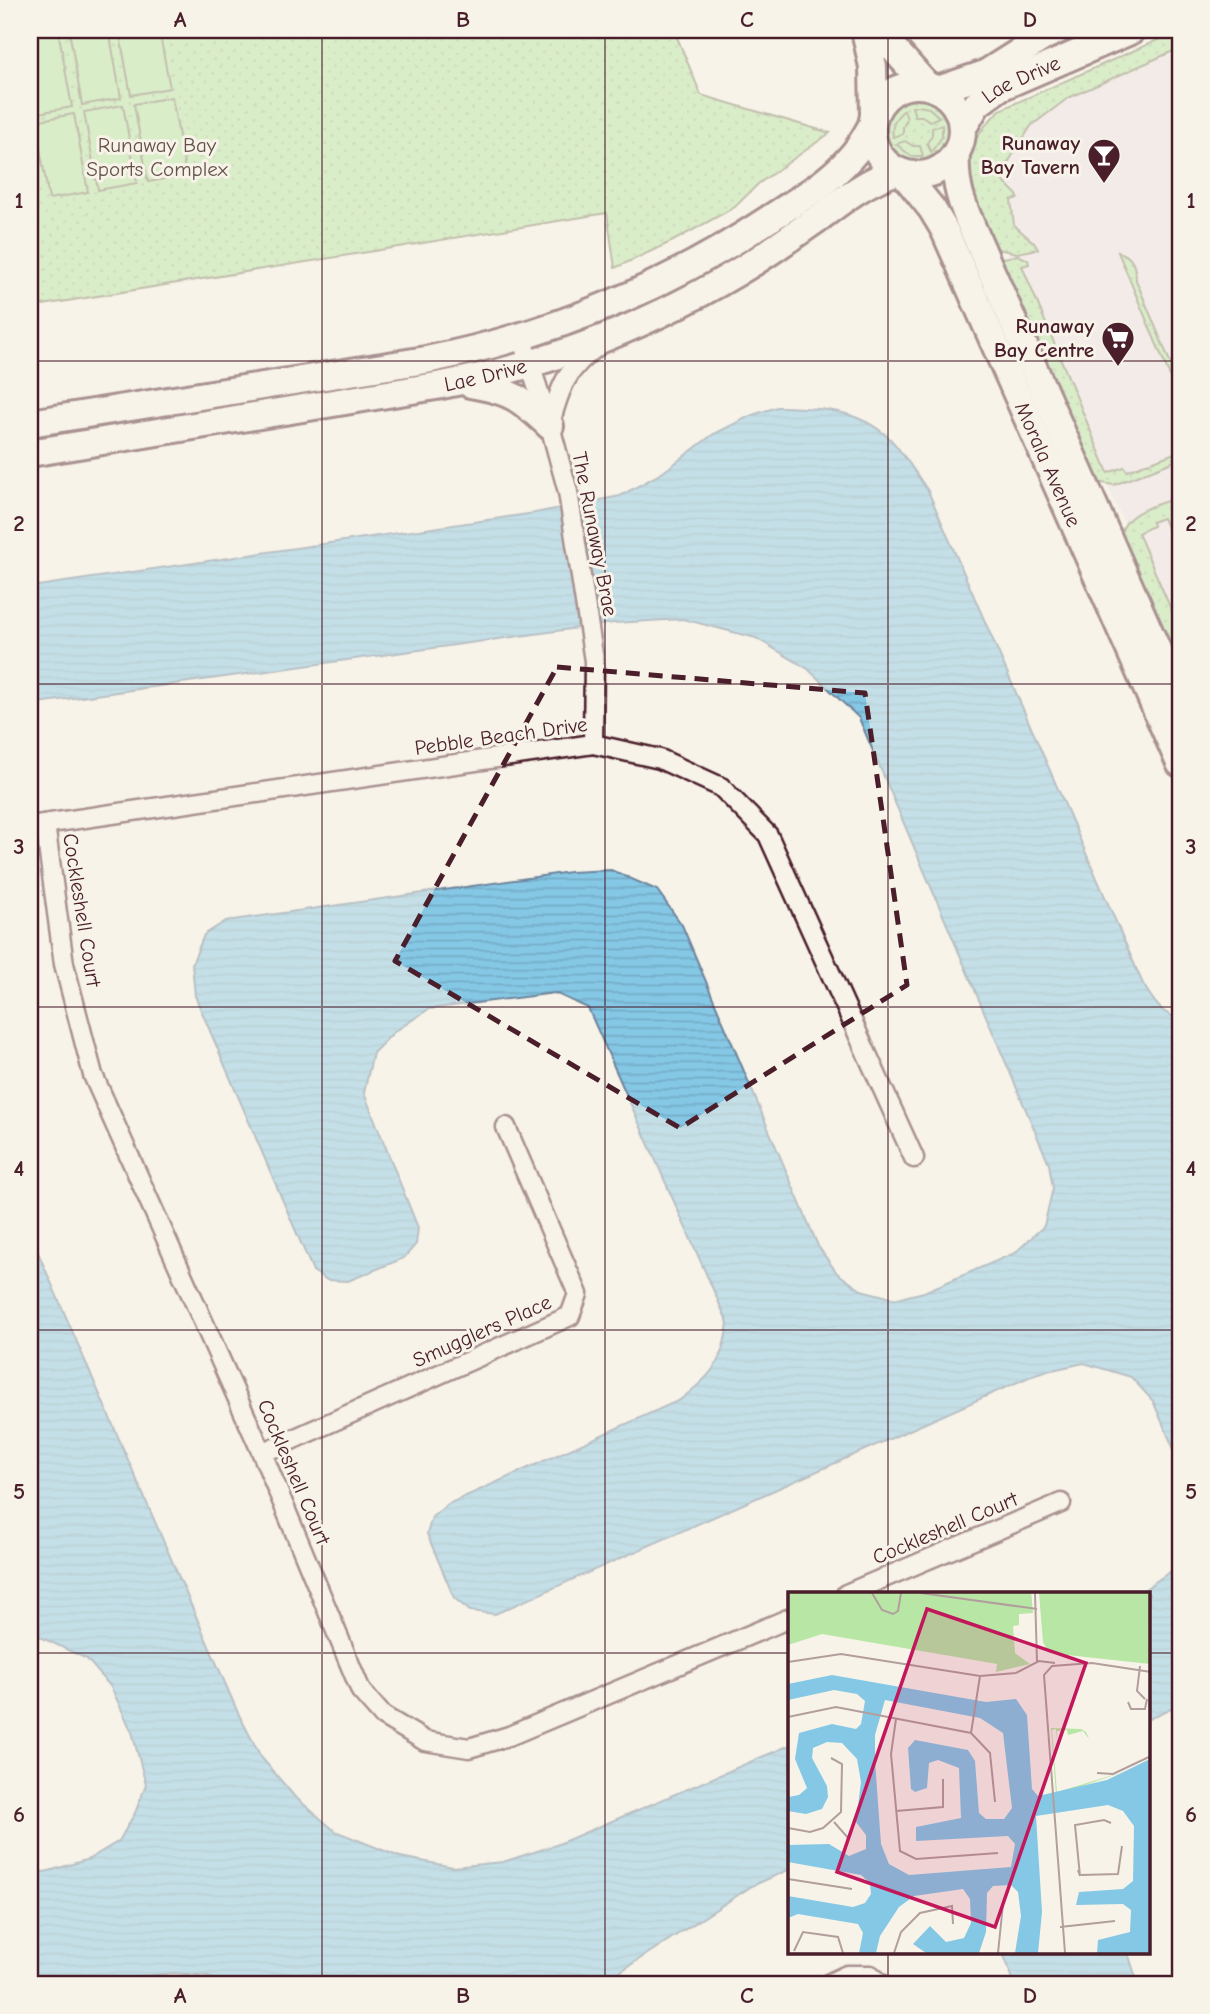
<svg xmlns="http://www.w3.org/2000/svg" width="1210" height="2014" font-family="'Comic Neue',sans-serif">
<style>
.built{fill:#ede2e8}
.grass{fill:url(#grass-dots);stroke:#808268;stroke-width:2}
.garden{fill:#b7e6a5;stroke:#808268;stroke-width:2}
.water{fill:url(#water-rules);stroke:#6d849b;stroke-width:2}
.lines{fill:none;stroke-linecap:round;stroke-linejoin:round}
.street-casing{stroke:#4a1f2b;stroke-width:23}
.secondary-casing{stroke:#4a1f2b;stroke-width:32}
.street{stroke:#f7f3e8;stroke-width:18}
.secondary{stroke:#f7f3e8;stroke-width:26}
.marked{fill:none;stroke:#4a1f2b;stroke-width:5;stroke-dasharray:14 9;stroke-linejoin:round}
.grid{fill:none;stroke:#4a1f2b;stroke-width:2;stroke-opacity:0.55}
.labels{text-anchor:middle;dominant-baseline:central;stroke-width:6;stroke-linejoin:round;paint-order:stroke}
.street-label{font-size:21px;fill:#4a1f2b;stroke:#f7f3e8}
.poi-label{font-size:21px;font-weight:bold;fill:#4a1f2b;stroke:#f7f3e8;text-anchor:end}
.park-label{font-size:21px;fill:#65514a;stroke:#f7f3e8}
.inset-road{fill:none;stroke:#b29e9c;stroke-width:2}
.view{fill:#c2185b;fill-opacity:0.15;stroke:#c2185b;stroke-width:3.5}
.inset-edge{fill:none;stroke:#4a1f2b;stroke-width:3.5}
.neatline{fill:none;stroke:#4a1f2b;stroke-width:2.5}
.grid-label{font-size:23px;text-anchor:middle;font-weight:bold;fill:#4a1f2b}
</style>
<defs>
<pattern id="grass-dots" width="8" height="8" patternUnits="userSpaceOnUse" patternTransform="scale(1.75)"><rect width="8" height="8" fill="#b7e6a5"/><path d="M2 2h.1M6 6h.1" fill="none" stroke="#9fc58e" stroke-width="1.8" stroke-linecap="round"/></pattern>
<pattern id="water-rules" width="6" height="5" patternUnits="userSpaceOnUse" patternTransform="scale(1.75)"><rect width="6" height="5" fill="#85c8e6"/><path d="M0 2.5h6" fill="none" stroke="#74abc5"/></pattern>
</defs>
<rect width="100%" height="100%" fill="#f7f3e8"/>
<filter id="ink" filterUnits="userSpaceOnUse"><feTurbulence type="fractalNoise" baseFrequency=".0143" numOctaves="2"/><feDisplacementMap in="SourceGraphic" scale="14" xChannelSelector="R" yChannelSelector="G"/><feConvolveMatrix kernelMatrix="1 2 1 2 8 2 1 2 1" color-interpolation-filters="sRGB"/></filter>
<g filter="url(#ink)">
<path class="built" d="M1180 43V652L1005 249 999 177 1028 118 1068 91Z"/>
<g class="grass">
<path d="M30 30H674L701 95 830 133 758 184 735 207 673 241 615 268 607 213 30 307Z"/>
<path d="M1180 30V48L1068 98 1031 126 999 177 1017 195 1018 198 1011 200 1014 225 1034 243 1038 249 1017 253 997 249C980 225 972 207 969 178 969 173 967 166 968 161 971 141 986 123 1000 110Z"/>
<circle cx="917" cy="131" r="33"/>
<path d="M1118 252C1132 255 1136 267 1136 280L1180 386V400Z"/>
<path d="M1018 255 1028 260 1029 264 1022 266 1108 473 1124 467 1127 471 1180 451V459L1114 485 1096 482 998 259Z"/>
<path d="M1180 497V527L1173 531 1180 547V558L1163 518 1152 522 1153 526 1138 533 1180 630V676L1121 540C1119 512 1159 504 1180 497Z"/>
</g>
<g class="garden">
<path d="M51 30H58L72 107 33 114 30 93V34Z"/>
<path d="M69 30H109L121 98 82 105Z"/>
<path d="M119 30H159L170 88 131 95Z"/>
<path d="M172 97 186 175 148 182 134 104Z"/>
<path d="M123 105 137 183 98 190 84 112Z"/>
<path d="M918 106 929 108 939 117 930 121 922 116H915L912 107Z"/>
<path d="M904 110 907 119 903 127V134L893 137C891 125 895 118 904 110Z"/>
<path d="M74 114 88 192 49 199 35 121Z"/>
<path d="M942 125V137L931 152 927 143 932 135V128Z"/>
<path d="M905 141 913 146H920L923 156H911L896 144Z"/>
</g>
<g class="water">
<path d="M777 407C818 408 857 408 889 438 901 449 918 477 928 491L1143 984C1152 999 1162 1016 1180 1018V1463L1153 1401 1131 1377 1084 1363 1038 1373 495 1614 470 1611 454 1598 427 1534 432 1517 448 1504 680 1400C712 1374 722 1366 728 1323L588 1008 555 993 429 1009 394 1032 373 1053 364 1093 418 1228 416 1244 404 1258 348 1281 327 1280 313 1271 195 996 192 964 204 935 226 921 570 872 611 870 657 890 682 925 818 1246 837 1273 861 1290 896 1299 924 1292 1015 1253 1044 1226 1053 1188 1049 1164 859 718 808 669 756 638 683 619 614 623 30 704V587L535 513 620 496 662 473 712 435 750 416Z"/>
<path d="M30 1234 238 1713 261 1757 294 1796 335 1831 400 1857 453 1867 503 1862 556 1845 790 1745V1869L752 1886 601 1984H222L209 1976 173 1973 89 1984H30V1874L49 1871 89 1859 119 1841 135 1813 146 1785 132 1732 111 1687 87 1659 30 1632Z"/>
<path d="M1180 1562V1704L1149 1719V1594H1138L1178 1566Z"/>
<path d="M1003 1953H1128L1138 1984H1015Z"/>
</g>
<g class="lines">
<defs>
<g id="street">
<path d="M521 337 550 426 568 492 594 661 593 744"/>
<path d="M550 424C560 387 566 369 598 346"/>
<path d="M45 824 64 964 93 1075 262 1453 361 1691 383 1716 425 1741 469 1748 509 1736 790 1618"/>
<path d="M30 826 593 744 660 759 721 787 768 835 914 1158"/>
<path d="M262 1453 570 1316 578 1294 506 1127"/>
<path d="M846 1594 1061 1503"/>
<path d="M828 1984 847 1975H871L881 1984"/>
</g>
<g id="secondary">
<path d="M865 30 873 67 874 115"/>
<path d="M877 30 926 85"/>
<circle cx="917" cy="130" r="45"/>
<path d="M938 90 985 74 1045 36 1058 30"/>
<path id="s1" d="M962 129 977 104 1000 87 1132 30"/>
<path d="M956 154C954 184 962 205 974 232L1180 702"/>
<path id="s2" d="M903 173 932 209 944 229 1180 763"/>
<path d="M470 384C512 391 520 398 550 426"/>
<path d="M30 423 426 360C548 336 665 288 769 219 797 201 828 183 850 158 859 149 865 138 871 127"/>
<path id="s3" d="M30 453 442 385C552 365 660 321 754 262 776 248 798 232 820 217 845 198 868 180 898 171"/>
</g>
</defs>
<use href="#street" class="street-casing"/>
<use href="#secondary" class="secondary-casing"/>
<use href="#street" class="street"/>
<use href="#secondary" class="secondary"/>
</g>
</g>
<path d="M0 0H1210V2014H0ZM557 667 865 693 907 985 680 1128 395 961Z" fill="#f7f3e8" fill-opacity=".55" fill-rule="evenodd"/>
<path class="marked" d="M557 667 865 693 907 985 680 1128 395 961Z"/>
<path class="grid" d="M322 30V1984M605 30V1984M888 30V1594M30 361H1180M30 684H1180M30 1007H1180M30 1330H1180M30 1653H790M1149 1653H1180M888 1953V1984"/>
<defs>
<symbol id="bar-pin" viewBox="-11 -11 22 30"><path d="M0 17L-7.5 6A9.5 9.5 0 1 1 7.5 6Z" fill="#4a1f2b" stroke="#f7f3e8"/><path d="M-6-5H6L.8 .8V4.5H3.5V6h-7V4.5H-.8V.8Z" fill="#fff"/></symbol>
<symbol id="supermarket-pin" viewBox="-11 -11 22 30"><path d="M0 17L-7.5 6A9.5 9.5 0 1 1 7.5 6Z" fill="#4a1f2b" stroke="#f7f3e8"/><path d="M-6-5.5h2.5l.6 2H6L4.5 2H-2.5L-4.4-4H-6ZM-1.5 3.2a1.3 1.3 0 1 0 .1 0ZM3 3.2a1.3 1.3 0 1 0 .1 0Z" fill="#fff"/></symbol>
</defs>
<g fill-rule="evenodd">
<use href="#bar-pin" x="1085" y="136" width="38" height="52"/>
<use href="#supermarket-pin" x="1099" y="319" width="38" height="52"/>
</g>
<g class="labels">
<g class="street-label">
<text stroke="none"><textPath href="#s1" startOffset="80">Lae Drive</textPath></text>
<text stroke="none"><textPath href="#s3" startOffset="462">Lae Drive</textPath></text>
<text stroke="none"><textPath href="#s2" startOffset="327">Morala Avenue</textPath></text>
<text transform="translate(595 534) rotate(79)">The Runaway Brae</text>
<text transform="translate(501 736) rotate(-8)">Pebble Beach Drive</text>
<text transform="translate(82 910) rotate(81)">Cockleshell Court</text>
<text transform="translate(482 1331) rotate(-24)">Smugglers Place</text>
<text transform="translate(294 1472) rotate(67)">Cockleshell Court</text>
<text transform="translate(945 1528) rotate(-23)">Cockleshell Court</text>
</g>
<g class="poi-label">
<text x="1080" y="143">Runaway<tspan x="1080" dy="24">Bay Tavern</tspan></text>
<text x="1094" y="326">Runaway<tspan x="1094" dy="24">Bay Centre</tspan></text>
</g>
<g class="park-label">
<text x="157" y="145">Runaway Bay<tspan x="157" dy="24">Sports Complex</tspan></text>
</g>
</g>
<g transform="translate(788 1592)">
<rect width="362" height="362" fill="#f7f3e8"/>
<path d="M0 1H243L245 21 231 22V33L225 34 227 61 242 72 208 80 209 72 34 42 0 53ZM251 1H362V72L261 61 255 50ZM263 136 293 137 298 140 299 142 301 147 295 139 280 143 279 138 269 139V148L268 137 264 138 269 200 335 180 268 203Z" fill="#b7e6a5"/>
<path d="M340 9a10 10 0 1 1 20 0a10 10 0 1 1-20 0ZM167 1H243L244 11H223ZM260 16 282 19 278 44 268 42V35L267 42 256 41ZM336 19 359 23 352 60 329 56Z" fill="#b7e6a5"/>
<path d="M44 83 198 110 228 107 239 123 244 197 250 204 319 188 362 167V361H309L310 348 342 340 343 318 335 312 288 313 291 300 335 297 345 289 346 234 335 219 320 213 248 224 254 320 250 361H227L233 324 230 300 223 293 205 294 199 301 198 340 191 361H138L125 352 142 334 158 350 176 346 183 331 182 307 175 297 126 304 111 315 92 344 88 361H71L75 341 70 332 10 322 0 326V304L65 315 77 311 83 302 82 291 73 283 0 270V253L41 252 61 264 78 257V243L68 230 73 190 69 167 54 151 39 150 25 156 24 166 39 194 40 205 34 217 18 222 0 219V205L11 203 19 196 7 167 11 141 44 132 68 137 73 132 77 109 69 102 46 98 0 108V92ZM97 108 192 126 215 141 224 216 216 227H198L191 221 187 169 180 158 127 148 120 156 123 197 127 200 139 196 141 171 150 168 171 176 173 226 128 235V249L220 244 227 252 223 275 121 283 101 272 93 252 87 169V143Z" fill="#85c8e6" fill-rule="evenodd"/>
<path class="inset-road" d="M84 1 94 18 105 22 110 19 113 1M133 1 249 17M247 1 249 70M0 70 53 62 192 84 228 81 251 69 267 71M352 74 349 99 357 107M340 110 343 117H357L359 107M0 125 48 115 183 141 202 161 207 210M108 127 103 162 112 259 128 267 210 261M183 141 192 84M309 181 325 182 363 164M108 219 155 215V187M46 230 61 247M0 236 22 240 35 236 53 220 54 172 43 166M290 278 292 284 287 233 316 228 323 231M293 283 330 282 334 254M0 287 64 297M272 335 327 329M6 359 15 340 50 345 55 361M106 361 113 340 132 321 164 314 165 332M210 361 215 312M277 361 256 83 264 74 304 71 363 80"/>
<path class="view" d="M139 17 298 71 207 335 49 280Z"/>
<rect width="362" height="362" class="inset-edge"/>
</g>
<rect width="1210" height="2014" fill="none" stroke="#f7f3e8" stroke-width="77"/>
<rect x="38" y="38" width="1134" height="1938" class="neatline"/>
<g class="grid-label">
<text x="180" y="27">A</text>
<text x="463" y="27">B</text>
<text x="747" y="27">C</text>
<text x="1030" y="27">D</text>
<text x="19" y="208">1</text>
<text x="1191" y="208">1</text>
<text x="19" y="531">2</text>
<text x="1191" y="531">2</text>
<text x="19" y="854">3</text>
<text x="1191" y="854">3</text>
<text x="19" y="1176">4</text>
<text x="1191" y="1176">4</text>
<text x="19" y="1499">5</text>
<text x="1191" y="1499">5</text>
<text x="19" y="1822">6</text>
<text x="1191" y="1822">6</text>
<text x="180" y="2003">A</text>
<text x="463" y="2003">B</text>
<text x="747" y="2003">C</text>
<text x="1030" y="2003">D</text>
</g>
</svg>
